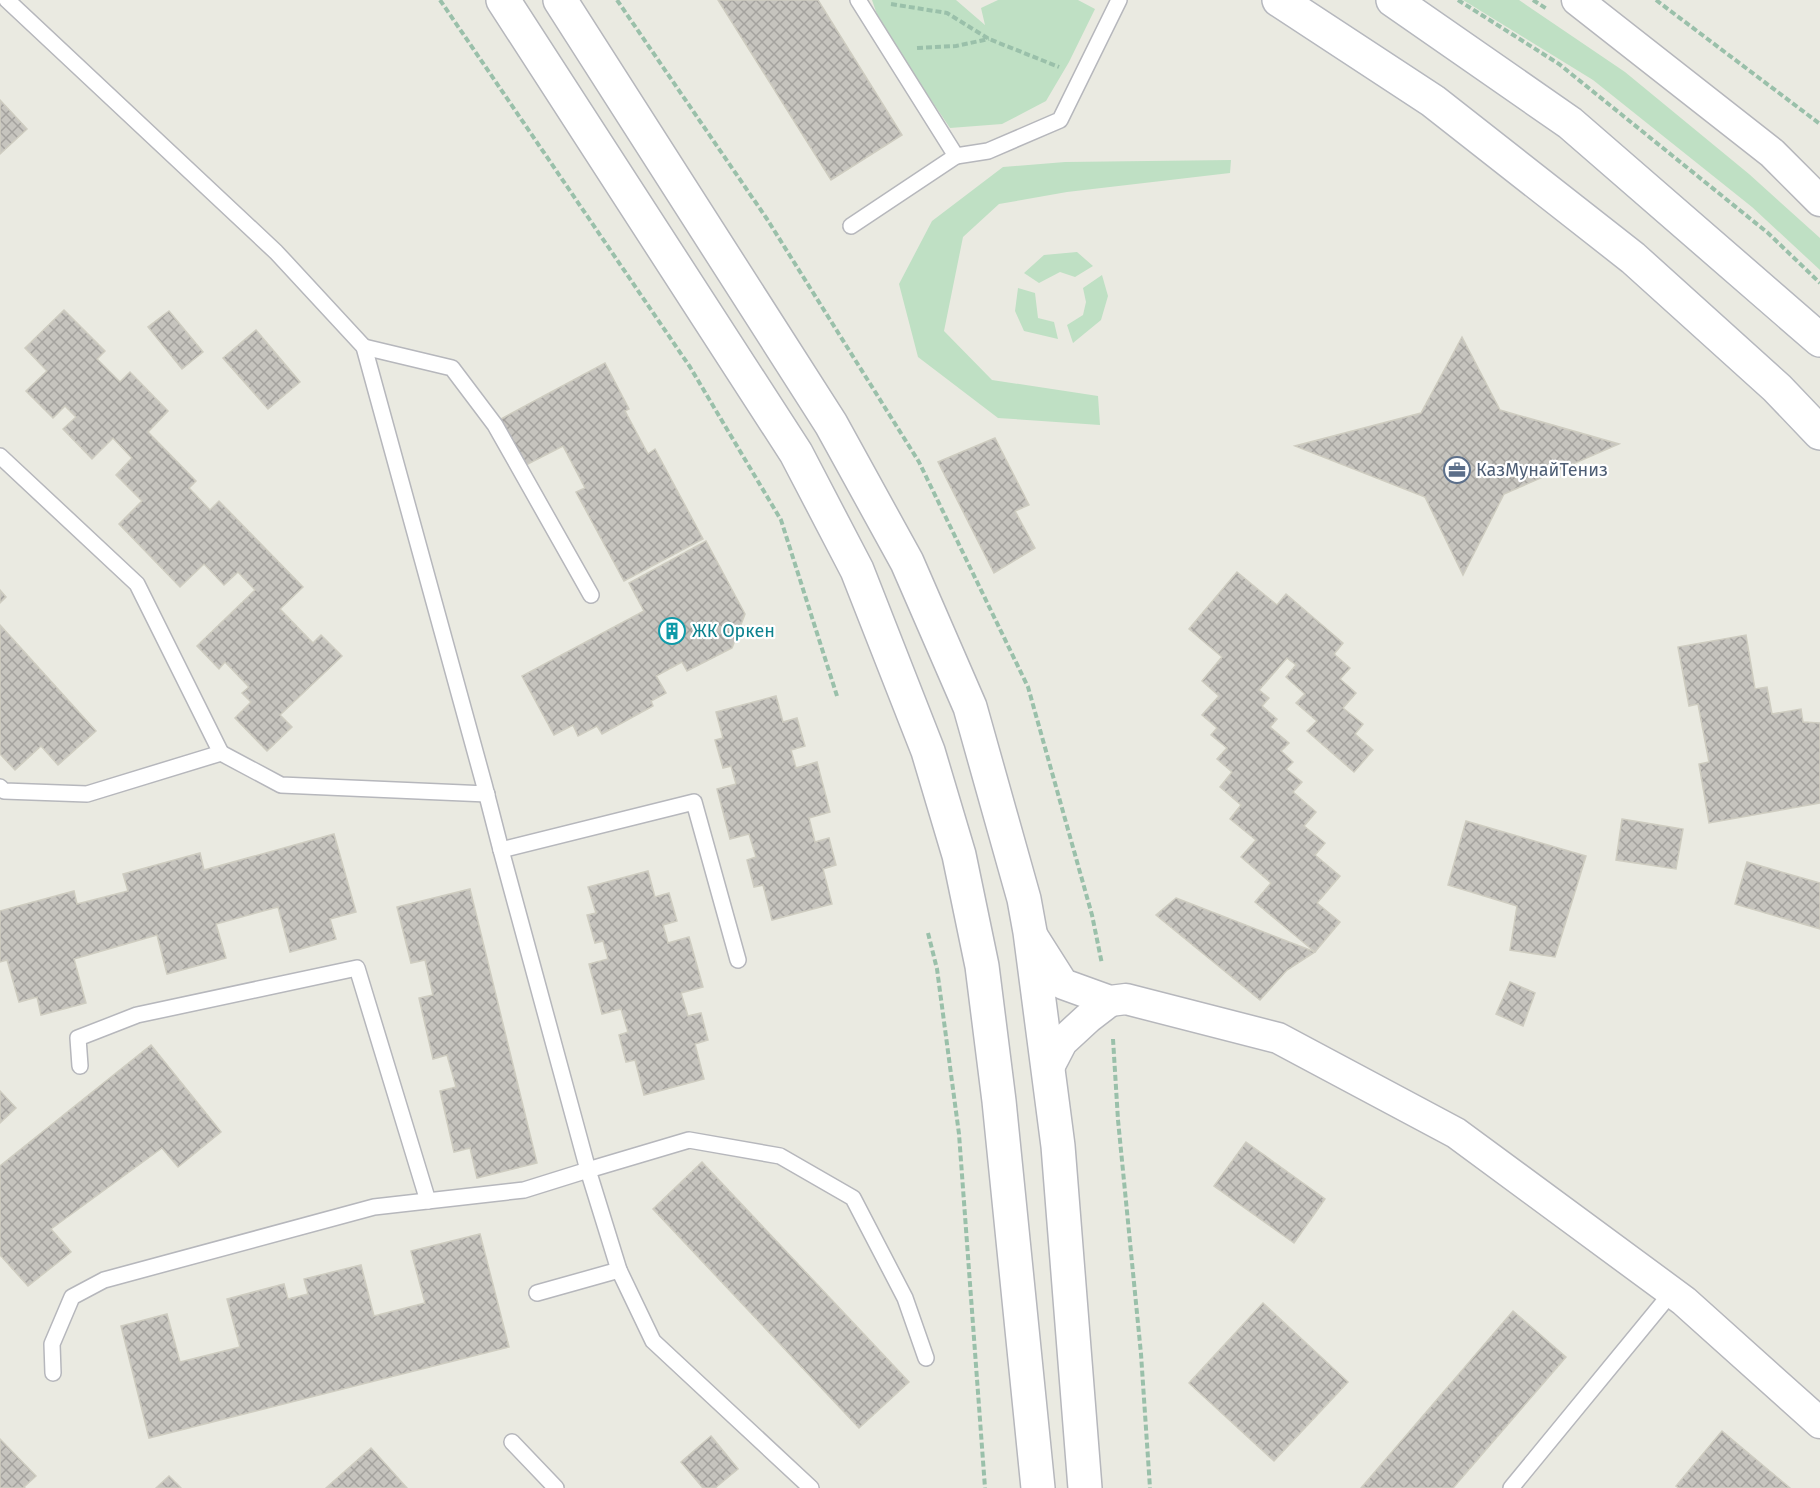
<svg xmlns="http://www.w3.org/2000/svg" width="1820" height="1488" font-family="'Fira Sans',sans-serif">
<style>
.grass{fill:#bfe0c4}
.building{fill:url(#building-cross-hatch);stroke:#ceccc0;stroke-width:1.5}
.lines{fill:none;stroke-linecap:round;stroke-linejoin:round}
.service-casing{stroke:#b6b7bc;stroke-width:18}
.minor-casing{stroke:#b6b7bc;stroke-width:33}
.tertiary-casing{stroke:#b6b7bc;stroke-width:36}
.secondary-casing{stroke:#b6b8be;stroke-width:36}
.path{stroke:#9ac0aa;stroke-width:4;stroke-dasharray:6 3;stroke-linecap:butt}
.service{stroke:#fff;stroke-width:15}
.minor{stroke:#fff;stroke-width:30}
.tertiary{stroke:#fff;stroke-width:33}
.secondary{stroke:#fff;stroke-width:33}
.labels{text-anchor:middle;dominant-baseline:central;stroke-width:4.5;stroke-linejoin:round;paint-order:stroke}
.service-label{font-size:18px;fill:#4e5e75;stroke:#fff;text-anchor:start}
.culture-label{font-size:18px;fill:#0d838f;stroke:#fff;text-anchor:start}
</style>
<defs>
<pattern id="building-cross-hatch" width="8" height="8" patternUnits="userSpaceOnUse" patternTransform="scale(1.5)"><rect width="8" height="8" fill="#c6c4be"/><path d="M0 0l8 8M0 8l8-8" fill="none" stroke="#a4a29e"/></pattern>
</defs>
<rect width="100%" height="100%" fill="#eaeae1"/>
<g class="grass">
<path d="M872 0H956L985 25 981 8 998 0H1078L1095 9 1069 62 1046 101 1002 124 950 128 881 26Z"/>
<path d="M1463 0H1519L1625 72 1749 174 1820 238V270L1752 207 1593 80Z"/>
<path d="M1231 160 1230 173 1067 192 999 204 963 237 944 331 992 380 1098 396 1100 425 998 418 918 357 899 284 932 221 1003 167 1065 162Z"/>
<path d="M1077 252 1093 266 1075 277 1060 272 1039 283 1024 273 1044 255Z"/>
<path d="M1102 275 1108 296 1101 320 1073 343 1067 325 1083 315 1086 302 1083 288Z"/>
<path d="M1018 288 1035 293 1038 318 1054 322 1058 339 1024 331 1015 311Z"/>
</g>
<g class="building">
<path d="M718 0H818L902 135 831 180Z"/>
<path d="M0 100 27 129 0 154Z"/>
<path d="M64 310 105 351 97 359 120 382 130 372 168 411 148 432 196 481 189 488 210 510 219 501 303 587 280 609 313 643 321 635 342 656 280 715 292 727 267 751 235 718 251 702 242 693 249 687 225 662 219 669 197 646 255 590 238 572 224 585 204 564 180 587 119 524 142 501 116 475 132 458 113 438 92 459 63 429 76 417 65 406 53 418 26 391 47 371 25 348Z"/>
<path d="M169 311 203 352 182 369 148 327Z"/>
<path d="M256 330 300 382 268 409 223 358Z"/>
<path d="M1462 337 1500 410 1619 444 1504 494 1463 575 1425 497 1295 446 1421 413Z"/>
<path d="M605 363 629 409 625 411 648 454 655 449 703 539 624 581 576 492 585 488 563 446 524 466 499 420Z"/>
<path d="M995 438 1029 505 1015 511 1035 548 994 573 938 462Z"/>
<path d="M706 541 745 614 732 648 687 671 682 662 656 676 666 693 651 701 653 706 602 734 597 726 578 736 573 725 554 735 522 676 644 611 629 583Z"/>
<path d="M1237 572 1277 605 1286 594 1343 643 1334 654 1350 668 1340 679 1356 693 1343 708 1363 724 1355 734 1373 750 1354 772 1307 731 1317 721 1296 703 1305 694 1286 677 1296 665 1287 658 1259 690 1269 698 1262 706 1277 719 1270 727 1289 743 1281 751 1293 762 1286 769 1302 782 1293 792 1316 812 1304 826 1325 843 1315 855 1340 876 1317 903 1340 922 1315 952 1255 902 1271 883 1241 857 1256 840 1230 819 1241 805 1220 787 1232 772 1217 759 1227 748 1211 735 1217 728 1202 715 1219 696 1202 681 1222 657 1189 629Z"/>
<path d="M0 590 6 597 0 603Z"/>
<path d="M0 625 96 731 58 765 41 746 15 770 0 754Z"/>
<path d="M1746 635 1755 689 1767 687 1772 714 1801 709 1803 722 1820 723V803L1709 823 1699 764 1709 762 1698 704 1689 706 1678 647Z"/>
<path d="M776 696 783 722 797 718 805 746 791 750 796 768 817 762 830 812 809 818 815 842 829 838 836 865 823 869 832 904 772 920 763 885 754 887 747 860 756 857 749 834 730 839 717 789 736 784 731 766 723 768 715 740 723 738 716 712Z"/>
<path d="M1622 819 1683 829 1676 869 1616 860Z"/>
<path d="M1466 821 1586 856 1555 957 1510 950 1517 906 1448 885Z"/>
<path d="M334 834 356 912 330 919 336 939 290 952 278 907 216 924 226 958 167 974 157 935 74 959 86 1003 41 1015 37 997 19 1002 7 960 0 962V911L74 891 77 904 128 891 123 874 200 853 204 870Z"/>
<path d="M1747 862 1820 883V929L1735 904Z"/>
<path d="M648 871 655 897 669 893 677 921 663 925 668 943 689 937 703 987 681 993 688 1016 701 1013 708 1040 695 1044 704 1079 644 1095 635 1060 626 1062 619 1035 628 1032 621 1009 602 1014 589 964 608 959 603 941 595 943 587 915 596 913 588 887Z"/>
<path d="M470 889 537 1163 477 1178 470 1148 454 1152 440 1091 456 1087 447 1055 433 1059 419 998 433 995 425 960 411 963 397 907Z"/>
<path d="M1176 898 1315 952 1287 970 1260 1000 1156 915Z"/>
<path d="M1510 982 1535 993 1523 1026 1496 1014Z"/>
<path d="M151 1045 221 1132 178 1167 162 1148 51 1229 71 1252 28 1286 0 1255V1166Z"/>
<path d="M0 1091 16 1108 0 1123Z"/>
<path d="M1246 1142 1325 1199 1294 1243 1214 1186Z"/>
<path d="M702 1162 909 1382 859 1428 653 1209Z"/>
<path d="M480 1234 509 1347 149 1438 121 1326 167 1314 180 1362 240 1347 227 1299 284 1284 288 1299 308 1294 304 1279 361 1265 374 1316 425 1303 411 1251Z"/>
<path d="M1263 1303 1348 1382 1274 1461 1189 1383Z"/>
<path d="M1513 1311 1566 1357 1453 1488H1361Z"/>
<path d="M1722 1431 1790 1488H1679L1676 1486Z"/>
<path d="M711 1436 738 1469 715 1488H703L681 1462Z"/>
<path d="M0 1439 36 1476 24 1487 25 1488H0Z"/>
<path d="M371 1448 407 1488H326Z"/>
<path d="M169 1476 181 1488H156Z"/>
</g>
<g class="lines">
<defs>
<g id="service">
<path d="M7 0 276 252 364 347 484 784 501 850 588 1170 524 1190 374 1207 104 1280 72 1297 52 1344 53 1373"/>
<path d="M858 0 956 156 988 151 1060 120 1119 0"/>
<path d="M851 226 956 156"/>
<path d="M364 347 452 368 495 425 591 595"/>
<path d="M0 456 137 584 221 753 87 794 4 791 0 787"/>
<path d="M221 753 281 785 487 794"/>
<path d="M501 850 694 802 738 960"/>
<path d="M80 1066 78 1038 137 1015 357 968 428 1201"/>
<path d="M537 1293 619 1270"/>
<path d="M512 1442 556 1488"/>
<path d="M811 1488 653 1341 619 1270 588 1170 689 1140 780 1156 853 1198 905 1298 926 1358"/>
<path d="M1511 1488 1672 1292"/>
</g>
<g id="minor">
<path d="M1577 0 1772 153 1820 201"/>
<path d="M1030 932 1063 984 1110 1001 1126 999 1278 1038 1456 1133 1684 1301 1820 1423"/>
<path d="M1048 1069 1062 1042 1088 1018 1110 1001"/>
</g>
<g id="tertiary">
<path d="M503 0 796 453 857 570 928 751 959 855 982 966 999 1101 1038 1488"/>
<path d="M560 0 831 424 907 562 970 707 1024 899 1030 932 1058 1146 1085 1488"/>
</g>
<g id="secondary">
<path d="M1279 0 1433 101 1633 258 1777 388 1820 433"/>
<path d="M1393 0 1570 123 1820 340"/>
</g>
</defs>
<use href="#service" class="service-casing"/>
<use href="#minor" class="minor-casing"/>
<use href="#tertiary" class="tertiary-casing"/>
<use href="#secondary" class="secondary-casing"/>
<g class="path">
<path d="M440 0 690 367 781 520 837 696"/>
<path d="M617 0 767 219 919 462 1028 687 1092 915 1102 964"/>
<path d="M1458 0 1559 64 1768 233 1820 283"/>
<path d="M1533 0 1547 9"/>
<path d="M1656 0 1820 124"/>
<path d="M891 4 947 13 989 39 1059 67"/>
<path d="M917 48 956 46 989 39"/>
<path d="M928 933 937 969 959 1134 985 1488"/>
<path d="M1113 1039 1118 1120 1141 1354 1150 1488"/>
</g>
<use href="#service" class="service"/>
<use href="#minor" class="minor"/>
<use href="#tertiary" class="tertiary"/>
<use href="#secondary" class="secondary"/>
</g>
<defs>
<symbol id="office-ring" viewBox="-11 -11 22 22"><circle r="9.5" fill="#fff" stroke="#5c6f8a" stroke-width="1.5"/><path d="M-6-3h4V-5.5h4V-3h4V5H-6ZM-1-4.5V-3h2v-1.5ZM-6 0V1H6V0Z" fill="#5c6f8a"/></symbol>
<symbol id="building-ring" viewBox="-11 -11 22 22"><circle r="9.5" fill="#fff" stroke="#0f9aa8" stroke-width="1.5"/><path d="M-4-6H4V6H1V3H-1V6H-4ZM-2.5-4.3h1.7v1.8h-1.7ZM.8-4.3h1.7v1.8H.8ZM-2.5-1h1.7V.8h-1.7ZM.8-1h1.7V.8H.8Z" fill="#0f9aa8"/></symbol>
</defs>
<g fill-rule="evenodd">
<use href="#office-ring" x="1442" y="455" width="30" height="30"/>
<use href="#building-ring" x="657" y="616" width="30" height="30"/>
</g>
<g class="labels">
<g class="service-label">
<text x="1476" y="470">КазМунайТениз</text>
</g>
<g class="culture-label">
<text x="692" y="631">ЖК Оркен</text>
</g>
</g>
</svg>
